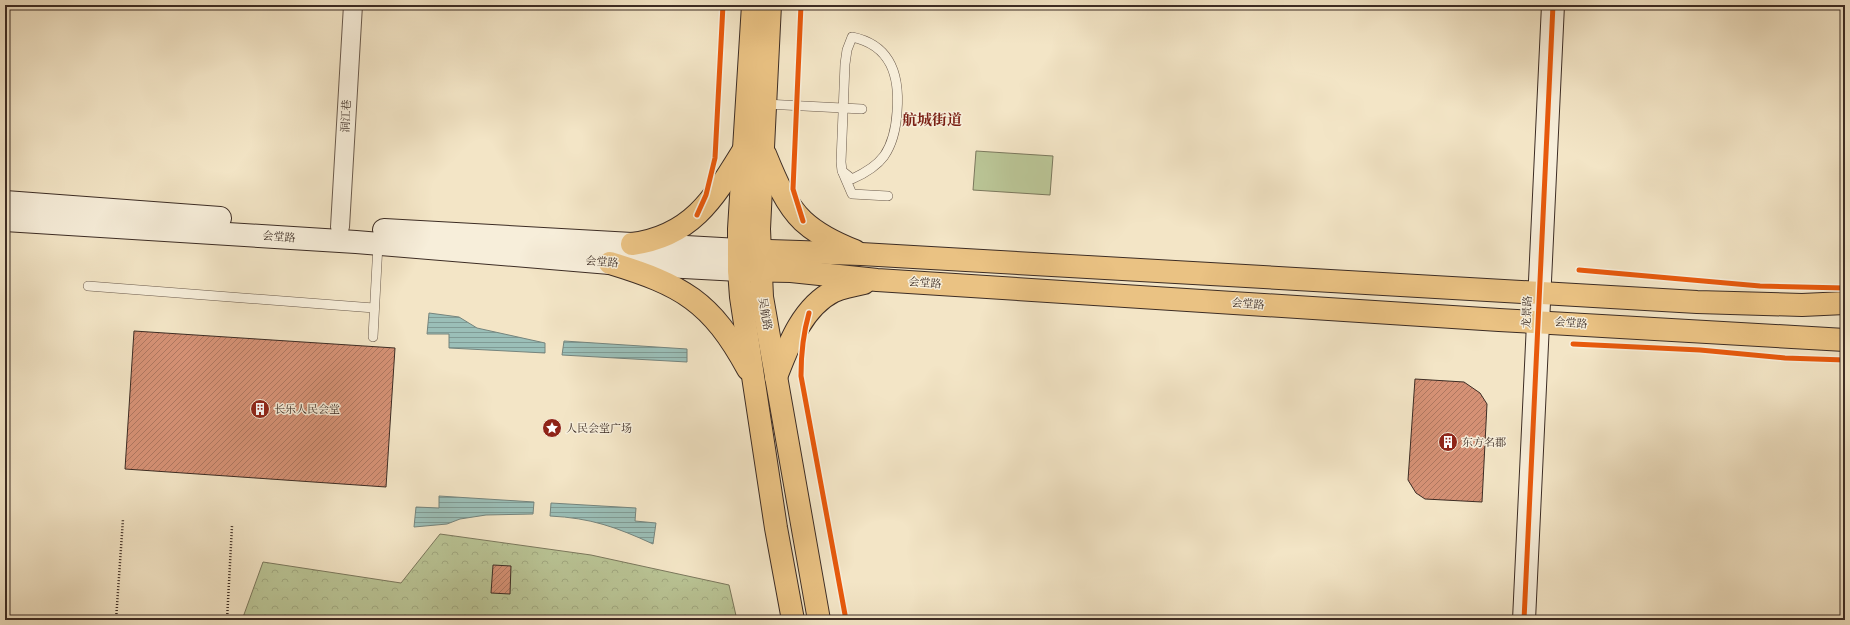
<svg xmlns="http://www.w3.org/2000/svg" width="1850" height="625" font-family="'IM FELL French Canon','Noto Serif SC',serif">
<style>
.grass{fill:#bac596;stroke:#7b785d}
.forest{fill:url(#forest-crowns);stroke:#7b785d}
.water{fill:url(#water-rules);stroke:#75847d}
.building{fill:url(#building-hatch);stroke:#3c2c24}
.lines{fill:none;stroke-linecap:round;stroke-linejoin:round}
.lane-casing{stroke:#6a5a4c;stroke-width:10}
.street-casing{stroke:#6a5a4c;stroke-width:20}
.secondary-casing{stroke:#3c2c24;stroke-width:24}
.primary-casing{stroke:#3c2c24;stroke-width:24}
.path{stroke:#3c2c24;stroke-width:2.5;stroke-dasharray:1 2;stroke-linecap:butt}
.lane{stroke:#f7eeda;stroke-width:9}
.street{stroke:#f7eeda;stroke-width:18}
.secondary{stroke:#f7eeda;stroke-width:22}
.primary{stroke:#eac283;stroke-width:22}
.cycleway-casing{stroke:#f7eeda;stroke-width:8}
.cycleway{stroke:#e8590c;stroke-width:5}
.labels{text-anchor:middle;dominant-baseline:central;stroke-width:3;stroke-linejoin:round;paint-order:stroke}
.street-label{font-size:11px;fill:#3c2c24;stroke:#f7eeda}
.poi-label{font-size:11px;fill:#3c2c24;stroke:#f7eeda;text-anchor:start}
.district-label{font-size:15px;font-weight:bold;fill:#7a1f14;stroke:#f7eeda}
</style>
<defs>
<pattern id="forest-crowns" width="20" height="18" patternUnits="userSpaceOnUse"><rect width="20" height="18" fill="#bac596"/><path d="M2 6a3 3 0 1 1 6 0M12 15a3 3 0 1 1 6 0" fill="none" stroke="#a1a981"/></pattern>
<pattern id="water-rules" width="6" height="5" patternUnits="userSpaceOnUse"><rect width="6" height="5" fill="#9bbfb8"/><path d="M0 2.5h6" fill="none" stroke="#809b95"/></pattern>
<pattern id="building-hatch" width="6" height="6" patternUnits="userSpaceOnUse"><rect width="6" height="6" fill="#d59175"/><path d="M-1 1l2-2M0 6l6-6M5 7l2-2" fill="none" stroke="#ae7760"/></pattern>
</defs>
<rect width="100%" height="100%" fill="#f3e5c6"/>
<filter id="stains"><feTurbulence type="fractalNoise" baseFrequency=".005" numOctaves="4"/><feColorMatrix values="0 0 0 0 .2 0 0 0 0 .09 0 0 0 0 .02 0 0 0 .5 -.17"/></filter>
<radialGradient id="worn" r=".72"><stop offset=".6" stop-color="#630" stop-opacity="0"/><stop offset="1" stop-color="#630" stop-opacity=".3"/></radialGradient>
<path class="grass" d="M976 151 1053 156 1050 195 973 190Z"/>
<path class="forest" d="M440 534 591 555 729 585 737 620H242L263 562 401 583Z"/>
<g class="water">
<path d="M429 313 459 317 477 328 545 343V353L449 348V334H427Z"/>
<path d="M564 341 687 349V362L562 355Z"/>
<path d="M439 496 534 502 533 514 486 515 460 519 447 524 414 527 416 507 439 508Z"/>
<path d="M551 503 636 508 635 521 656 523 653 544C616 527 591 518 550 516Z"/>
</g>
<g class="building">
<path d="M134 331 395 348 386 487 125 469Z"/>
<path d="M1415 379 1464 382 1480 393 1487 404 1482 502 1425 499 1416 493 1408 480Z"/>
<path d="M493 565 511 566 510 594 491 593Z"/>
</g>
<g class="lines">
<defs>
<g id="lane">
<path d="M852 37C891 45 900 76 897 112 896 128 893 143 884 156 876 167 863 174 852 179L842 171 841 162 845 64 847 50Z"/>
<path d="M765 104 862 109"/>
<path d="M843 173 852 194 888 196"/>
<path d="M88 286 374 308"/>
<path d="M373 337 378 244"/>
</g>
<path id="street" d="M340 227 353 5"/>
<g id="secondary">
<path d="M5 202 220 218"/>
<path d="M5 220 356 242 610 263 739 270"/>
<path d="M384 230 739 250"/>
<path d="M1524 620 1553 5"/>
</g>
<g id="primary">
<path d="M753 5 739 229V270L741 297 776 528 793 620"/>
<path d="M770 5 759 229 762 297 819 620"/>
<path d="M765 154C774 176 785 204 803 221 817 234 837 244 855 251"/>
<path d="M632 244C692 236 714 198 743 151"/>
<path d="M739 250 861 254 1697 302 1802 305 1845 303"/>
<path d="M610 263C682 285 711 301 748 369"/>
<path d="M739 270 791 271 877 280 1499 320 1845 340"/>
<path d="M776 377C788 346 802 307 834 291 844 287 854 285 864 283"/>
</g>
</defs>
<use href="#lane" class="lane-casing"/>
<use href="#street" class="street-casing"/>
<use href="#secondary" class="secondary-casing"/>
<use href="#primary" class="primary-casing"/>
<g class="path">
<path d="M116 620 123 519"/>
<path d="M227 620 232 526"/>
</g>
<use href="#lane" class="lane"/>
<use href="#street" class="street"/>
<use href="#secondary" class="secondary"/>
<use href="#primary" class="primary"/>
<defs>
<g id="cycleway">
<path d="M801 5 793 189 803 221"/>
<path d="M697 215 706 195 715 158 723 5"/>
<path d="M1579 270 1760 286 1845 288"/>
<path d="M809 313C803 334 801 354 801 376L846 620"/>
<path d="M1573 344 1700 350 1785 358 1845 360"/>
<path d="M1524 620 1553 5"/>
</g>
</defs>
<use href="#cycleway" class="cycleway-casing"/>
<use href="#cycleway" class="cycleway"/>
</g>
<defs>
<symbol id="building-disc" viewBox="-11 -11 22 22"><circle r="9.5" fill="#8f2418" stroke="#f7eeda"/><path d="M-4-6H4V6H1V3H-1V6H-4ZM-2.5-4.3h1.7v1.8h-1.7ZM.8-4.3h1.7v1.8H.8ZM-2.5-1h1.7V.8h-1.7ZM.8-1h1.7V.8H.8Z" fill="#fff"/></symbol>
<symbol id="sight-disc" viewBox="-11 -11 22 22"><circle r="9.5" fill="#8f2418" stroke="#f7eeda"/><path d="M0-6L1.8-2.2L6-1.7L2.9 1.2L3.7 5.4L0 3.3L-3.7 5.4L-2.9 1.2L-6-1.7L-1.8-2.2Z" fill="#fff"/></symbol>
</defs>
<g fill-rule="evenodd">
<use href="#building-disc" x="249" y="398" width="22" height="22"/>
<use href="#sight-disc" x="541" y="417" width="22" height="22"/>
<use href="#building-disc" x="1437" y="431" width="22" height="22"/>
</g>
<g class="labels">
<g class="street-label">
<text transform="translate(346 116) rotate(-87)">洞江巷</text>
<text transform="translate(279 237) rotate(4)">会堂路</text>
<text transform="translate(602 262) rotate(4)">会堂路</text>
<text transform="translate(925 283) rotate(4)">会堂路</text>
<text transform="translate(1248 304) rotate(4)">会堂路</text>
<text transform="translate(1527 312) rotate(-87)">龙景路</text>
<text transform="translate(765 314) rotate(80)">吴航路</text>
<text transform="translate(1571 323) rotate(4)">会堂路</text>
</g>
<g class="poi-label">
<text x="274" y="409">长乐人民会堂</text>
<text x="566" y="428">人民会堂广场</text>
<text x="1462" y="442">东方名郡</text>
</g>
<g class="district-label">
<text x="932" y="120">航城街道</text>
</g>
</g>
<rect width="1850" height="625" fill="none" stroke="#f3e5c6" stroke-width="20"/>
<rect x="6" y="6" width="1838" height="613" fill="none" stroke="#3c2c24" stroke-width="2"/>
<rect x="10" y="10" width="1830" height="605" fill="none" stroke="#3c2c24"/>
<rect width="100%" height="100%" filter="url(#stains)"/>
<rect width="100%" height="100%" fill="url(#worn)"/>
</svg>
